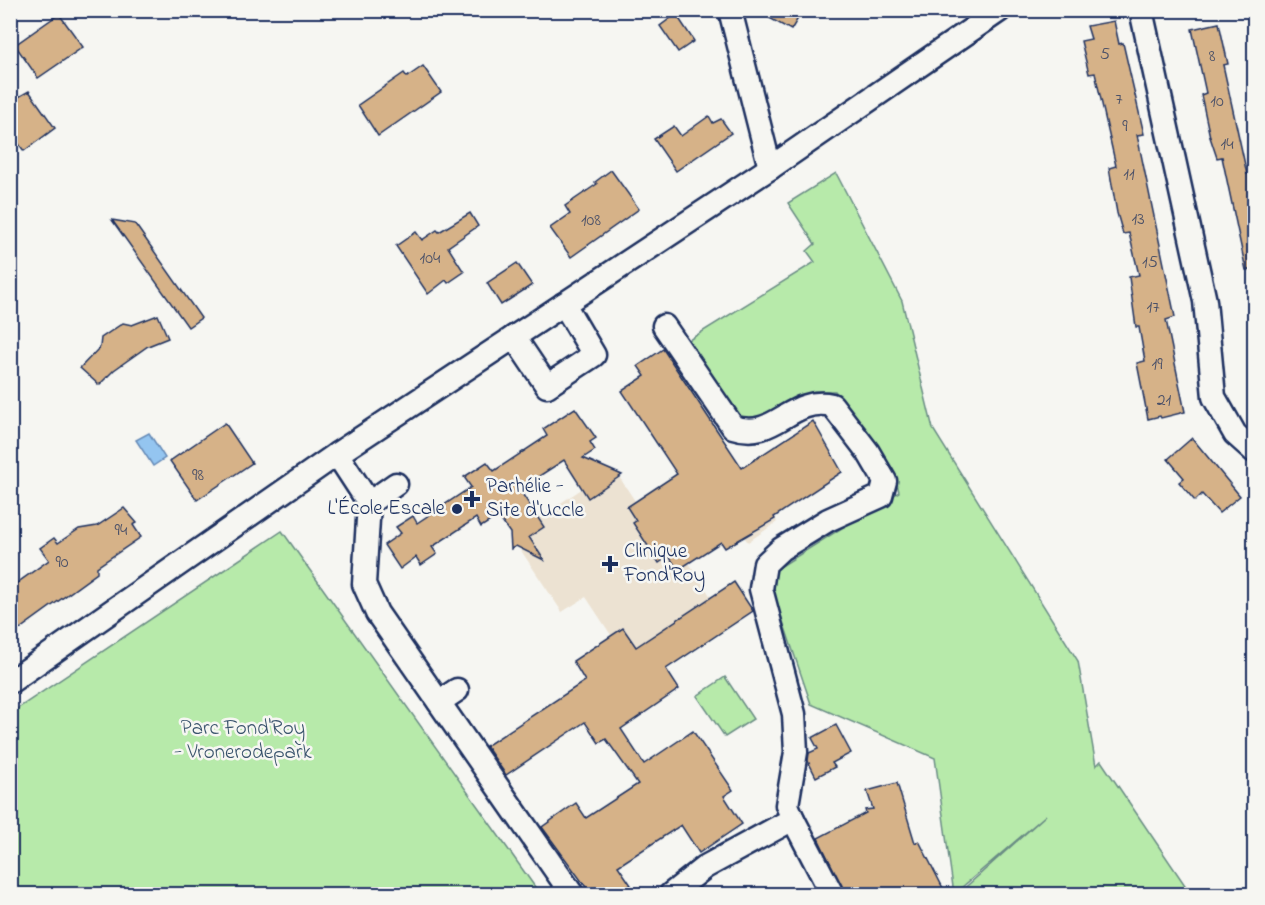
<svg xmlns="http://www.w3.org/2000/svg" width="1265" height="905" font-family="'Indie Flower',sans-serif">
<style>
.built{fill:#ece2d2}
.green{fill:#b7eaaa;stroke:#698c84;stroke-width:1.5}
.water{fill:#94c5f0;stroke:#6489b6;stroke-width:1.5}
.building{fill:#d6b288;stroke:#1b2f5e;stroke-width:1.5}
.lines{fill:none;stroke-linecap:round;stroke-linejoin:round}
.minor-casing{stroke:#1b2f5e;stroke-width:27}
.minor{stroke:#f6f6f2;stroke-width:22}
.poi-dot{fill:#1b2f5e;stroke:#f6f6f2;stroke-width:2}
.labels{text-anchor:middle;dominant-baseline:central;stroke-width:5;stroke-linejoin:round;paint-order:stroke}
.number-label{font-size:18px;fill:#4a5068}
.poi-label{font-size:21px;fill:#1b2f5e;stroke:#f6f6f2;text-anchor:start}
.park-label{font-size:21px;fill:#3a546d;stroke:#f6f6f2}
</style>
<rect width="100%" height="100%" fill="#f6f6f2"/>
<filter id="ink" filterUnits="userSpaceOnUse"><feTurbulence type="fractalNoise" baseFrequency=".0167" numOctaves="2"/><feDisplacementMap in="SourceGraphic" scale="12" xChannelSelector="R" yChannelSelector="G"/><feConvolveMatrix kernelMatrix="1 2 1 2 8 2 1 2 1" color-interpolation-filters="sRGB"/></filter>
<g filter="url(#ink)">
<path class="built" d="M663 349 742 467 813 421 842 472 774 516 777 522 748 542 744 537 725 548 720 542 689 563 711 597 734 582 753 611 666 669 679 689 599 743 585 722 498 780 479 751 584 681 573 661 611 635 586 597 562 612 518 546 513 544 511 535 497 515 481 527 475 518 433 547 437 554 422 565 416 558 400 569 384 545 400 534 396 527 413 516 417 522 471 487 464 477 487 462 494 471 547 436 543 429 575 408 596 438 590 442 585 456 568 467 563 460 520 489 523 495 517 499 525 527 610 470 616 472 635 501 676 474 623 391 647 379 638 366Z"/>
<g class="green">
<path d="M836 173 902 301 933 429 1078 661 1096 766 1101 761 1191 894H958L1046 815 954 894 935 758 811 704 774 595 775 570 899 492 895 475 835 391H814L760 422 737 419 684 343 815 262 807 251 815 244 788 203Z"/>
<path d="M282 531 540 894H18L10 884 11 713Z"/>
<path d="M725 677 753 719 725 737 697 696Z"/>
</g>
<path class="water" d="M149 433 165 458 153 466 136 440Z"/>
<g class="building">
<path d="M755 10H803L791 30Z"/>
<path d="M59 14 83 47 38 78 15 45Z"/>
<path d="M676 14 694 41 678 52 660 26Z"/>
<path d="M1114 21 1119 44 1123 43 1144 134 1137 135 1175 317 1166 320 1185 412 1161 418 1160 416 1148 419 1137 363 1145 361 1139 327H1136L1129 277 1139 275 1129 233 1123 234 1117 213 1109 168 1116 166 1095 73 1089 74 1081 41 1091 39 1087 26Z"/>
<path d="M1219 23 1228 64 1223 65 1247 174 1254 172V270H1246L1222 157 1217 158 1210 137 1201 95 1206 93 1192 29Z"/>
<path d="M423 66 441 92 378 136 358 105 404 73 407 77Z"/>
<path d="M29 91 55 128 24 151 10 132V105L13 100Z"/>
<path d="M709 116 713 123 721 119 731 133 676 171 654 139 674 126 681 136Z"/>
<path d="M611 170 639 209 571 257 550 228 570 214 565 206 597 184 595 182Z"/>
<path d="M470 213 478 226 448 247 464 272 448 283 446 280 428 294 396 246 416 232 422 240 437 230 439 232Z"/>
<path d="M112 220 135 224 201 318 188 327Z"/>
<path d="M517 263 532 285 501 305 487 283Z"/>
<path d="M158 315 168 338 148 346 114 370 99 385 80 368 100 347 101 338 123 323 132 325Z"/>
<path d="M663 349 742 468 813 421 842 472 774 517 775 519 725 548 721 542 678 570 669 556 659 563 633 523 636 521 627 507 677 474 622 391 645 376 638 366Z"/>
<path d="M575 408 596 438 590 442 595 450 583 458 622 475 588 498 564 460 519 489 544 527 529 537 544 560 516 546 511 549 510 533 498 516 481 527 476 518 432 547 437 554 421 565 416 557 400 569 384 545 401 533 396 527 413 516 417 523 471 487 464 477 487 462 494 471 547 436 543 429Z"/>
<path d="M225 423 252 463 197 500 170 461Z"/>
<path d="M1192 438 1240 496 1219 513 1202 494 1195 501 1179 482 1184 478 1168 459Z"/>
<path d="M124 508 137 523 133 525 141 537 97 567V573L10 636V588L49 560 40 548 54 538 58 543 79 529 97 526Z"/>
<path d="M734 582 753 611 666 669 679 689 621 729 644 764 693 731 733 790 724 796 742 824 699 853 681 825 618 866 631 885 617 894H591L542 827 576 803 586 818 638 784 606 739 599 743 585 722 506 775 486 746 585 681 573 661 623 628 636 647Z"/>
<path d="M836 725 851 753 832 763 835 767 816 777 808 761 809 753 818 749 812 738Z"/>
<path d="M897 783 915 843 919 841 946 894H845L818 838 866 813 865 810 873 809 867 791Z"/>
</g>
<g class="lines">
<defs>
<g id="minor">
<path d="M730 10 770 168"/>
<path d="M1141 10 1205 301 1214 397 1235 434 1254 451"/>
<path d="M664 326 733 427C776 441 789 396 832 405L868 452 885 481 881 496 828 520 781 549 765 564 761 589 794 714 796 752 787 805 793 819 705 867 671 894"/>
<path d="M514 337 547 386 594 355 564 304"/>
<path d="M337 454 369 503 364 584 377 613 572 894"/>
<path d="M369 503 396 484"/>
<path d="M10 682 337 454 770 168 1000 10"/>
<path d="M439 702 457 690"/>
<path d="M793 819 832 894"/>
</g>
</defs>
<use href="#minor" class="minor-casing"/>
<use href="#minor" class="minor"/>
</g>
</g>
<g class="poi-dot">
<path d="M469 490h6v6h6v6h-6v6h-6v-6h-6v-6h6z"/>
<circle cx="457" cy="509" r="6"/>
<path d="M607 555h6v6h6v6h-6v6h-6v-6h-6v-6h6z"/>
</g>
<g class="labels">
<g class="number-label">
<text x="1105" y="55">5</text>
<text x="1212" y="57">8</text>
<text x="1119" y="100">7</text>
<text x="1217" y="102">10</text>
<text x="1125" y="127">9</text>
<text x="1227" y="145">14</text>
<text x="1129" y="175">11</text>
<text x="1138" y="220">13</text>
<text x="591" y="221">108</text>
<text x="430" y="259">104</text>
<text x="1150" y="263">15</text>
<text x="1153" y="308">17</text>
<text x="1157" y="365">19</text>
<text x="1164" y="401">21</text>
<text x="198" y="476">98</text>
<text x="121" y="531">94</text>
<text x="62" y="563">90</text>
</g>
<g class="poi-label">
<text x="486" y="487">Parhélie -<tspan x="486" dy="24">Site d'Uccle</tspan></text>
<text x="445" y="509" text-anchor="end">L'École Escale</text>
<text x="624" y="552">Clinique<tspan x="624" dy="24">Fond'Roy</tspan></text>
</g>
<g class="park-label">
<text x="243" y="729">Parc Fond'Roy<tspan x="243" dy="24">- Vronerodepark</tspan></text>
</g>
</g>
<rect width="1265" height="905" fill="none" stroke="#f6f6f2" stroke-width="36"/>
<rect x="18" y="18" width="1229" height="869" fill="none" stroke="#1b2f5e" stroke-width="2" filter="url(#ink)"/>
</svg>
